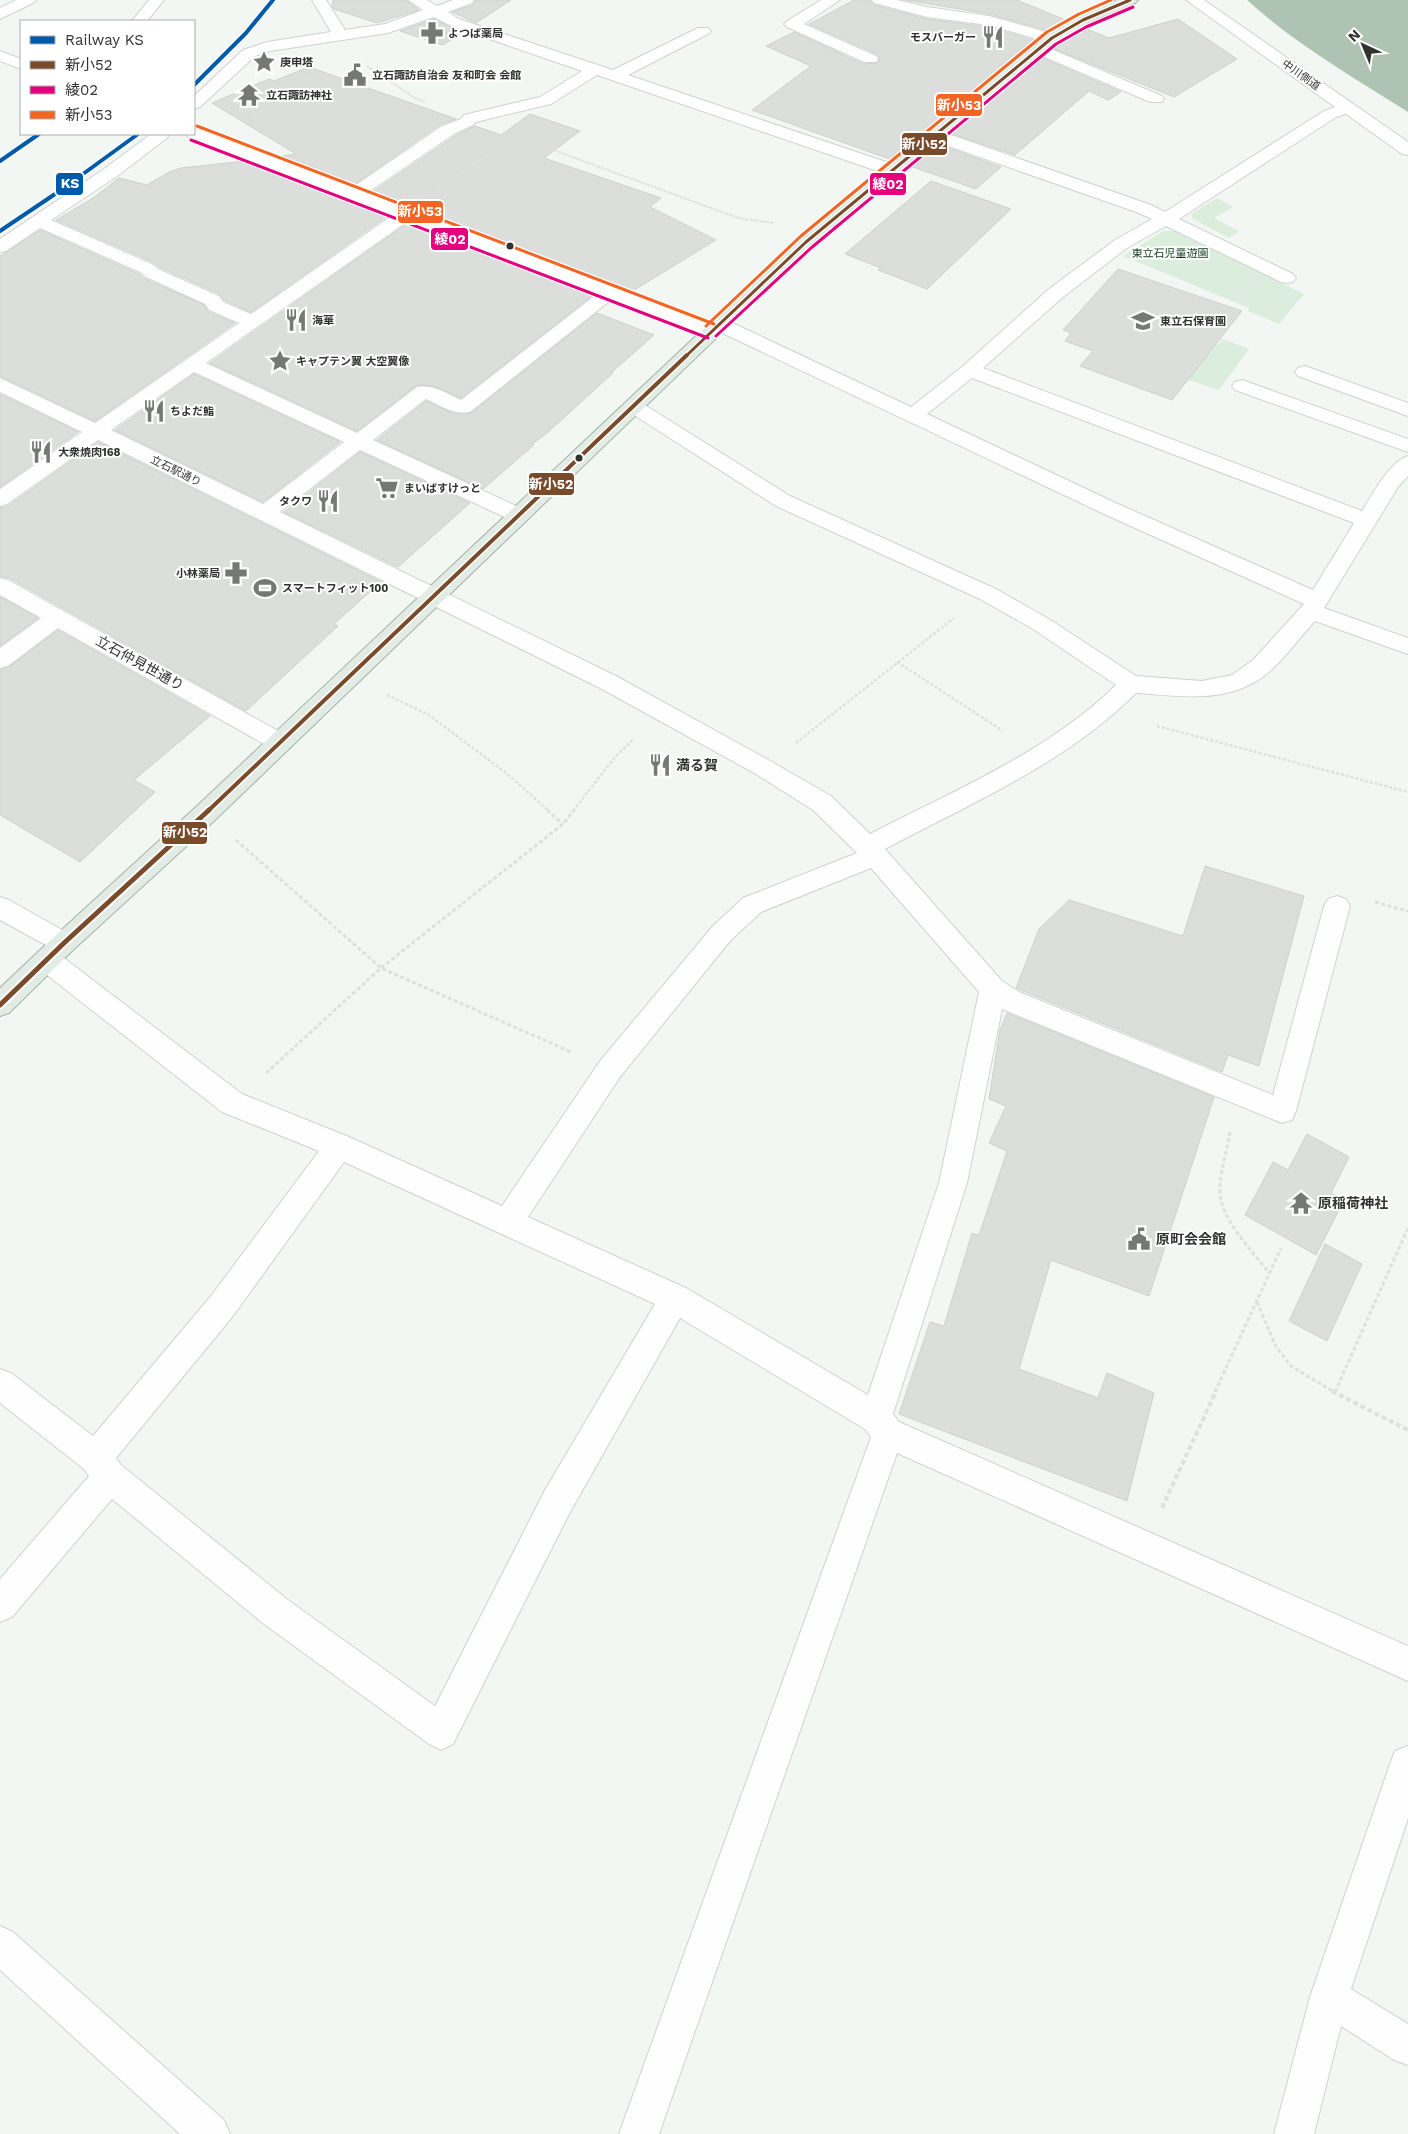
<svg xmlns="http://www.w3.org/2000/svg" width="1408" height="2134" font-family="'Work Sans','Noto Sans JP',sans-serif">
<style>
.green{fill:#dbeddd}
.water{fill:#aec3b1}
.building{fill:#dcdedc;stroke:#cfd1cf}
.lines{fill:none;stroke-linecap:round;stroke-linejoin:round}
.minor-casing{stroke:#cfd2d0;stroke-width:2}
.major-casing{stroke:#a5b3a8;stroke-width:2}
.path-far3{stroke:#dfe0df;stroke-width:2;stroke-dasharray:2.5 1;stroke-linecap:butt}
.path-far2{stroke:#dfe0df;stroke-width:2.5;stroke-dasharray:3 2;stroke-linecap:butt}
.path-far1{stroke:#dfe0df;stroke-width:3;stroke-dasharray:4 2.5;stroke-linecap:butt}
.path{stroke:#dfe0df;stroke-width:4;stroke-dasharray:5 3;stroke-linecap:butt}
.minor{fill:#fdfefd;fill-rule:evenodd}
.major{fill:#e3ebe5;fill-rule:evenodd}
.bus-1-far2-casing{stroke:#fff;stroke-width:5.5}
.bus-1-far1-casing{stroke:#fff;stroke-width:7}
.bus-1-casing{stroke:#fff;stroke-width:9}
.bus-2-casing{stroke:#fff;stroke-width:5.5}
.bus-3-casing{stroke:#fff;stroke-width:5.5}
.bus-1-far2{stroke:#7a4b2a;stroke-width:3}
.bus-1-far1{stroke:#7a4b2a;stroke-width:4}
.bus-1{stroke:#7a4b2a;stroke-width:5}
.bus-2{stroke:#e5007d;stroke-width:3}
.bus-3{stroke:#f26522;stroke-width:3}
.rail-1-casing{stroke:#fff;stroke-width:6}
.rail-1{stroke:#005aaa;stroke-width:4}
.bus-dot{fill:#313331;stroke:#fff;stroke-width:2}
.labels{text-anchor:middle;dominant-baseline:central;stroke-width:4;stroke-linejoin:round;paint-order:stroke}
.far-poi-label{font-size:11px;font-weight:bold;fill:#313331;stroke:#fff;text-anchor:start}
.far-street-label{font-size:11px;fill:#313331;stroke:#fff}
.far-park-label{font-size:11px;fill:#0f3c19;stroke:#fff}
.street-label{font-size:14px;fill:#313331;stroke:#fff}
.poi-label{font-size:14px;font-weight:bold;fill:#313331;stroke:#fff;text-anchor:start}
.line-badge{stroke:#fff;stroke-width:2}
.badge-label{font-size:14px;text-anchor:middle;font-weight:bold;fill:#fff}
</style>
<rect width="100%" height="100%" fill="#f3f7f4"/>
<g class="green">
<path d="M1217 198 1233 207 1214 218 1239 231 1229 238 1193 219 1191 214Z"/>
<path d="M1163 231H1174L1304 294 1279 324 1248 311 1249 308 1123 256Z"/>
<path d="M1189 336 1218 345 1223 339 1249 349 1219 390 1161 371Z"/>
</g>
<path class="water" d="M1247 0H1408V112C1353 77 1295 44 1247 0Z"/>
<g class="building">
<path d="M333 0H406L419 10 377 23 334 9 332 6Z"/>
<path d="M476 0H511L476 23 452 12 473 5Z"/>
<path d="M854 0H870L874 5 927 19 988 27 1037 41 892 160 752 110 811 66 766 46 794 32 863 64 878 63 880 58 877 54 809 24Z"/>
<path d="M905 0H1017L1068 21 1050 31 989 14Z"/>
<path d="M434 19 463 32 443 45 400 31Z"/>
<path d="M1178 19 1237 59 1174 97 1052 48 1084 28 1109 38Z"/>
<path d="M1040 57 1121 92 1108 100 1089 91 1015 155 950 133Z"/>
<path d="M309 67 456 119 441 124 352 186 275 157 296 154 212 103 269 79 274 81Z"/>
<path d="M530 114 580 131 544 158 661 198 650 207 716 240 631 292 371 193 455 136 475 126 501 135Z"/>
<path d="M937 144 1001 167 976 189 910 166Z"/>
<path d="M245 161 389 215 251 312 224 300 220 294 159 267 153 262 56 220 93 198 119 178 147 185 169 172 181 168Z"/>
<path d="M931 181 1011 209 927 289 878 270 881 268 845 254Z"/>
<path d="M408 223 593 295 461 398 434 386 417 385 357 431 210 363Z"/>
<path d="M40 230 139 274 145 279 204 305 208 312 235 323 95 421 0 376V256Z"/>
<path d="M1118 269 1242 311 1172 400 1080 366 1093 351 1065 341 1071 333 1063 330Z"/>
<path d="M597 313 654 335 611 373H613L546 434 532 444 534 445 483 489 377 440 426 401 452 413H471Z"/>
<path d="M194 374 340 442 263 502 115 430Z"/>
<path d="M0 394 78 432 0 487Z"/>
<path d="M98 442 381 582 334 624 338 626 246 711 9 578 0 576V508L8 506Z"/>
<path d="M360 452 470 503 398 567 284 512Z"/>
<path d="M0 597 38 618 0 646Z"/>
<path d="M58 630 210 716 134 780 155 792 80 862 0 815V670L9 667Z"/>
<path d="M1205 866 1304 896 1259 1066 1228 1055 1222 1072 1016 988 1039 929 1069 900 1183 936Z"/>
<path d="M1007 1013 1214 1097 1149 1296 1051 1260 1019 1369 1098 1398 1107 1373 1154 1393 1127 1501 899 1414 930 1322 944 1326 972 1233 979 1235 1007 1151 989 1143 1006 1106 989 1099 1000 1030Z"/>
<path d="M1307 1134 1349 1157 1331 1193 1344 1200 1316 1255 1245 1215 1273 1162 1288 1170Z"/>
<path d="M1325 1244 1362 1264 1327 1341 1289 1321Z"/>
</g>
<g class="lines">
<defs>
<g id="minor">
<path d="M16 0H36L33 3 0 19V8Z"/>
<path d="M149 0H164L147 21H132Z"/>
<path d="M312 0H326L345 30 385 24 423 10 408 0H427L437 6 453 0H474L472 3 448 12 459 19 613 70 698 28H708L711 31 708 34 628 75 898 166 900 170 898 174H886L597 75 551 104 476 122 473 125 454 134 367 193 710 324 712 320 719 318 726 320 911 407 963 366 1049 289 1115 240 1152 219 1139 213 928 139 926 135 928 131H940L1151 205 1165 212 1324 111 1335 107 1186 0H1204L1408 142V155L1402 154 1346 114 1336 117 1179 219 1293 274 1296 278 1293 282 1287 283 1281 282 1166 226 1127 248 1063 297 983 368 1362 511C1373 494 1389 462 1408 456V476L1398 487 1324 608 1408 638V654L1315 621C1300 637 1286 657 1269 672 1231 705 1182 696 1136 693 1066 763 972 803 885 849L1002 981 1019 992 1273 1095 1324 906 1328 899 1337 896 1346 899 1350 906 1296 1111 1292 1120 1282 1123 1002 1009 967 1183 893 1414 899 1422 1408 1646V1681L897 1453 659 2134H619L871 1437 865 1429 680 1318 569 1514 453 1744 441 1750 429 1744 264 1624 112 1499 12 1617 0 1622V1579L89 1476 84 1469 0 1403V1369L11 1373 93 1436 211 1296 319 1151 222 1112 38 968 34 960 38 952 47 949 56 952 242 1094 349 1137 502 1206 600 1061 712 927 743 898 857 853 813 810 756 774 600 688 98 440 7 504 0 506V489L82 432 0 392V378L95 423 239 323 209 310 205 304 146 277 140 272 40 228 6 251 0 252V239L104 169 151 134H169L167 138 116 177 51 220 152 264 158 269 219 296 223 302 251 314 393 215 188 137 186 134H194V128L352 188 442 126 461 119 464 115 540 97 582 71 449 25 434 17 388 33 270 51 255 56 200 107 194 109V96L243 50 267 42 331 32ZM408 221 597 294 461 400C448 394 432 383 417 387L357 433 206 363ZM612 299 704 335 711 337 718 335 720 332 1104 514 1304 604 1253 660 1232 675 1202 681 1136 676 1049 619 996 589 790 496 640 402 633 400 626 402 623 406 626 410 776 506 980 599 1033 629 1116 685C1048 752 953 791 870 834L831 796 772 762 616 676 280 512 360 450 511 520 518 522 525 520 529 515 525 510 373 440 426 399C439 405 455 416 470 412ZM194 372 344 442 263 504 111 430ZM972 378 1354 523 1313 590 1118 504 927 414ZM871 868 979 992 939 1183 868 1395 686 1288 528 1217 620 1077 730 941 761 912ZM344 1162 655 1304 545 1490 435 1706 288 1600 121 1465 116 1458 233 1316Z"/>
<path d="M821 0H840L804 24 876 56 878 59 876 62H864L787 27 784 24 787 21Z"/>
<path d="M872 0H897L927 7 989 16 1057 35 1060 38 1057 41 1052 43 988 25 927 17 874 3Z"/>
<path d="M1039 44 1162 96 1164 99 1162 102H1150L1033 52 1031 49 1033 46Z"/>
<path d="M0 51 21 59V69L0 61Z"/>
<path d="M1305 366 1408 403V416L1298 376 1295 372 1298 368Z"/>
<path d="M1242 380 1408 439V452L1235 390 1232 386 1235 382Z"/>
<path d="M0 578 8 580 287 736 291 742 287 748 279 751 271 748 58 628 8 666 0 668V648L41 618 0 595Z"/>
<path d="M0 897 9 900 73 936 77 943 73 950 64 954 55 950 0 920Z"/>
<path d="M1408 1746V1818L1351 1989 1408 2024V2065L1394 2060 1341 2026 1314 2134H1274L1310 1997 1390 1764 1395 1751Z"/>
<path d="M0 1926 13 1932 224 2120 230 2134H180L0 1970Z"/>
</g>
<path id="major" d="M1117 0H1138L1135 3 1088 23 1057 41 812 246 215 820 73 950 9 1013 0 1016V988L55 936 197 806 800 238 1047 35 1078 17Z"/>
</defs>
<use href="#minor" class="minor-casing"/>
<use href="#major" class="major-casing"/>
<g class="path-far3">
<path d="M367 66 415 98 425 102"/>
<path d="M251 118 311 82 301 76"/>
<path d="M529 141 738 218 774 223"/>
<path d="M438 189 497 149"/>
</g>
<g class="path-far2">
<path d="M897 662 1003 731"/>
<path d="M387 695 429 715 505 772 549 811"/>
<path d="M1157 726 1408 792"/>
<path d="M796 743 954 618"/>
<path d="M573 811 615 757 634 739"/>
</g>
<g class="path-far1">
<path d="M547 810 563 824"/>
<path d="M236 840 381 968 571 1052"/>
<path d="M1375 902 1408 911"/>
<path d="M266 1073 381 968 563 824 574 810"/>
<path d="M1230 1132C1227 1152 1219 1173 1220 1194 1221 1219 1254 1253 1269 1273"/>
<path d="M1257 1302 1276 1347 1291 1366 1334 1392"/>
<path d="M1215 1392 1281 1248"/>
<path d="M1335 1392 1408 1228"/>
</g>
<g class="path">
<path d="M1332 1391 1408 1430"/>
<path d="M1162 1508 1216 1391"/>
</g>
<use href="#minor" class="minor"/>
<use href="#major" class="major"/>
<defs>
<path id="bus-1-far2" d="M686 356 806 242 1052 38 1083 20 1130 0"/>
<path id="bus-1-far1" d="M208 811 687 355"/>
<path id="bus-1" d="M0 1005 64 943 209 810"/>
<g id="bus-2">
<path d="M191 140 708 338"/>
<path d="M716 336 811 248 1056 44 1086 27 1133 7"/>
</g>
<g id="bus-3">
<path d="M197 126 714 324"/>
<path d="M706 326 801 236 1047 32 1079 14 1111 0"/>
</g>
</defs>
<use href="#bus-1-far2" class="bus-1-far2-casing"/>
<use href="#bus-1-far1" class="bus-1-far1-casing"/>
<use href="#bus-1" class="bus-1-casing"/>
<use href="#bus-2" class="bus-2-casing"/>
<use href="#bus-3" class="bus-3-casing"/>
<use href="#bus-1-far2" class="bus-1-far2"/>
<use href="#bus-1-far1" class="bus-1-far1"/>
<use href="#bus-1" class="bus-1"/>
<use href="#bus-2" class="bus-2"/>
<use href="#bus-3" class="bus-3"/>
<defs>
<g id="rail-1">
<path d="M194 85 246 33 273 0"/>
<path d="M0 161 39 134"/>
<path d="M0 231 61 190 138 134"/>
</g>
</defs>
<use href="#rail-1" class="rail-1-casing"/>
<use href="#rail-1" class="rail-1"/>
</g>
<defs>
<symbol id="pharmacy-bare" viewBox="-9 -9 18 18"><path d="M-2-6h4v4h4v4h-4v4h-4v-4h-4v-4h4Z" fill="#757875" stroke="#fff" stroke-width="2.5" paint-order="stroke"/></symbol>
<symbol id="restaurant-bare" viewBox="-9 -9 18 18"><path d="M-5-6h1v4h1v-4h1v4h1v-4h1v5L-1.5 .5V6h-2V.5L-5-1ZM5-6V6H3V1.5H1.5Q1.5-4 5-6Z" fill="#757875" stroke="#fff" stroke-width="2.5" paint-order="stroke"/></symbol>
<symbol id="sight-bare" viewBox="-9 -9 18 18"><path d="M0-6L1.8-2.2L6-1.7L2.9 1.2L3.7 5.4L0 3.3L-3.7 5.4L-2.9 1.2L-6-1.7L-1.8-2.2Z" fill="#757875" stroke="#fff" stroke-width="2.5" paint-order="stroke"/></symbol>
<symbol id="civic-bare" viewBox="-9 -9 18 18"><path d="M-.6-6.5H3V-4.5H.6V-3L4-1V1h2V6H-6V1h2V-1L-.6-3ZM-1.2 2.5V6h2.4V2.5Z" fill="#757875" stroke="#fff" stroke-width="2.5" paint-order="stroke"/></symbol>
<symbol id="temple-bare" viewBox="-9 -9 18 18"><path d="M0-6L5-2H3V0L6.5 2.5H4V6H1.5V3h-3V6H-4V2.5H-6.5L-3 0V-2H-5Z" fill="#757875" stroke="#fff" stroke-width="2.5" paint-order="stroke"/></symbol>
<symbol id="school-bare" viewBox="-9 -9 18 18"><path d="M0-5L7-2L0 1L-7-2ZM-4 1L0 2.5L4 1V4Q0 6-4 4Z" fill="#757875" stroke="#fff" stroke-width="2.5" paint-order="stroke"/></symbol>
<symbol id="supermarket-bare" viewBox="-9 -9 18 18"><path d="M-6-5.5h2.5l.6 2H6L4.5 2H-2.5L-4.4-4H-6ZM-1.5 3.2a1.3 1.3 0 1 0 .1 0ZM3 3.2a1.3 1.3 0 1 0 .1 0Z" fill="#757875" stroke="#fff" stroke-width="2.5" paint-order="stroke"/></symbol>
<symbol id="stadium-bare" viewBox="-9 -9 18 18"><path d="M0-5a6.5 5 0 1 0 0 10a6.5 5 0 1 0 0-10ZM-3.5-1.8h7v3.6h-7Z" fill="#757875" stroke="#fff" stroke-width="2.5" paint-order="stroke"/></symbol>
</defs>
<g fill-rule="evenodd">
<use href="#pharmacy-bare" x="416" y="17" width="32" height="32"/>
<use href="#restaurant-bare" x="977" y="21" width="32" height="32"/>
<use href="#sight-bare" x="248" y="46" width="32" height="32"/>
<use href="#civic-bare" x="339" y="59" width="32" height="32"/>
<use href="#temple-bare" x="233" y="79" width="32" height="32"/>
<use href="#restaurant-bare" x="280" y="304" width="32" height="32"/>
<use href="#school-bare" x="1127" y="305" width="32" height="32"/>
<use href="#sight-bare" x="264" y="345" width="32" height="32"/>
<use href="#restaurant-bare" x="138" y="395" width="32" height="32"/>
<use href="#restaurant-bare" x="25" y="436" width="32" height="32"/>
<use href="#supermarket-bare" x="371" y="472" width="32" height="32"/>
<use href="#restaurant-bare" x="312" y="485" width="32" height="32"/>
<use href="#pharmacy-bare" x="220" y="557" width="32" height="32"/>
<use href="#stadium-bare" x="249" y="572" width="32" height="32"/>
<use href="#restaurant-bare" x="644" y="749" width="32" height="32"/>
<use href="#temple-bare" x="1285" y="1187" width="32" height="32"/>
<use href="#civic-bare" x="1123" y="1223" width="32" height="32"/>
</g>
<g class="bus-dot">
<circle cx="510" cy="246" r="4.5"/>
<circle cx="579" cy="458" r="4.5"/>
</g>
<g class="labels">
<g class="far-poi-label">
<text x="448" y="33">よつば薬局</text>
<text x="976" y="37" text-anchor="end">モスバーガー</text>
<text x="280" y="62">庚申塔</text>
<text x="372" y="75">立石諏訪自治会 友和町会 会館</text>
<text x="266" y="95">立石諏訪神社</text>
<text x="312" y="320">海華</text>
<text x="1160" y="321">東立石保育園</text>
<text x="296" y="361">キャプテン翼 大空翼像</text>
<text x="170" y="411">ちよだ鮨</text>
<text x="58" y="452">大衆焼肉168</text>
<text x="404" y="488">まいばすけっと</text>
<text x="312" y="501" text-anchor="end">タクワ</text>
<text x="220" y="573" text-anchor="end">小林薬局</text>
<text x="282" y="588">スマートフィット100</text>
</g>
<g class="far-street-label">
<text transform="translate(1301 75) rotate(35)">中川側道</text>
<text transform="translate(176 471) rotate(26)">立石駅通り</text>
</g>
<g class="far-park-label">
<text x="1170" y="253">東立石児童遊園</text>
</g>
<g class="street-label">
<text transform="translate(140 663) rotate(29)">立石仲見世通り</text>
</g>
<g class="poi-label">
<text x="676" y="765">満る賀</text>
<text x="1318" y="1203">原稲荷神社</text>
<text x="1156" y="1239">原町会会館</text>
</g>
</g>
<g class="line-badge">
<rect x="935" y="93" width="48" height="24" rx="5" fill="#f26522"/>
<rect x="901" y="132" width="47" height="24" rx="5" fill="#7a4b2a"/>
<rect x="55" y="172" width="29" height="24" rx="5" fill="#005aaa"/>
<rect x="869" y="172" width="38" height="24" rx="5" fill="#e5007d"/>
<rect x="397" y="200" width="47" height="24" rx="5" fill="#f26522"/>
<rect x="430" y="227" width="39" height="24" rx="5" fill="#e5007d"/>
<rect x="528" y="472" width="47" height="24" rx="5" fill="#7a4b2a"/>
<rect x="161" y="821" width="47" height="24" rx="5" fill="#7a4b2a"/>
</g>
<g class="badge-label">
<text x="959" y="110">新小53</text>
<text x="924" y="149">新小52</text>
<text x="70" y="188">KS</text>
<text x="888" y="189">綾02</text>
<text x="420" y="216">新小53</text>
<text x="450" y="244">綾02</text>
<text x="551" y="489">新小52</text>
<text x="185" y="837">新小52</text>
</g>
<rect x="20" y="20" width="175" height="115" fill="#ffffff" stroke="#adadad"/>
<rect x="30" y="36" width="25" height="8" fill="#005aaa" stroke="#adadad"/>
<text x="65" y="45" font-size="15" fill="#313331">Railway KS</text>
<rect x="30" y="61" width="25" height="8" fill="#7a4b2a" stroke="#adadad"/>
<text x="65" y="70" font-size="15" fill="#313331">新小52</text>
<rect x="30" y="86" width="25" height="8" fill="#e5007d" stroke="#adadad"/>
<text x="65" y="95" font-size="15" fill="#313331">綾02</text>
<rect x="30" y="111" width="25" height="8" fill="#f26522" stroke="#adadad"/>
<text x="65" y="120" font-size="15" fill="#313331">新小53</text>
<g transform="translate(1363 45) rotate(316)" stroke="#ffffff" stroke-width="4" paint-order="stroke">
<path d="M0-4L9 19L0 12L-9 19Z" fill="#313331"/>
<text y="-8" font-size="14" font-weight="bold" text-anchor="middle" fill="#313331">N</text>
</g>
</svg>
